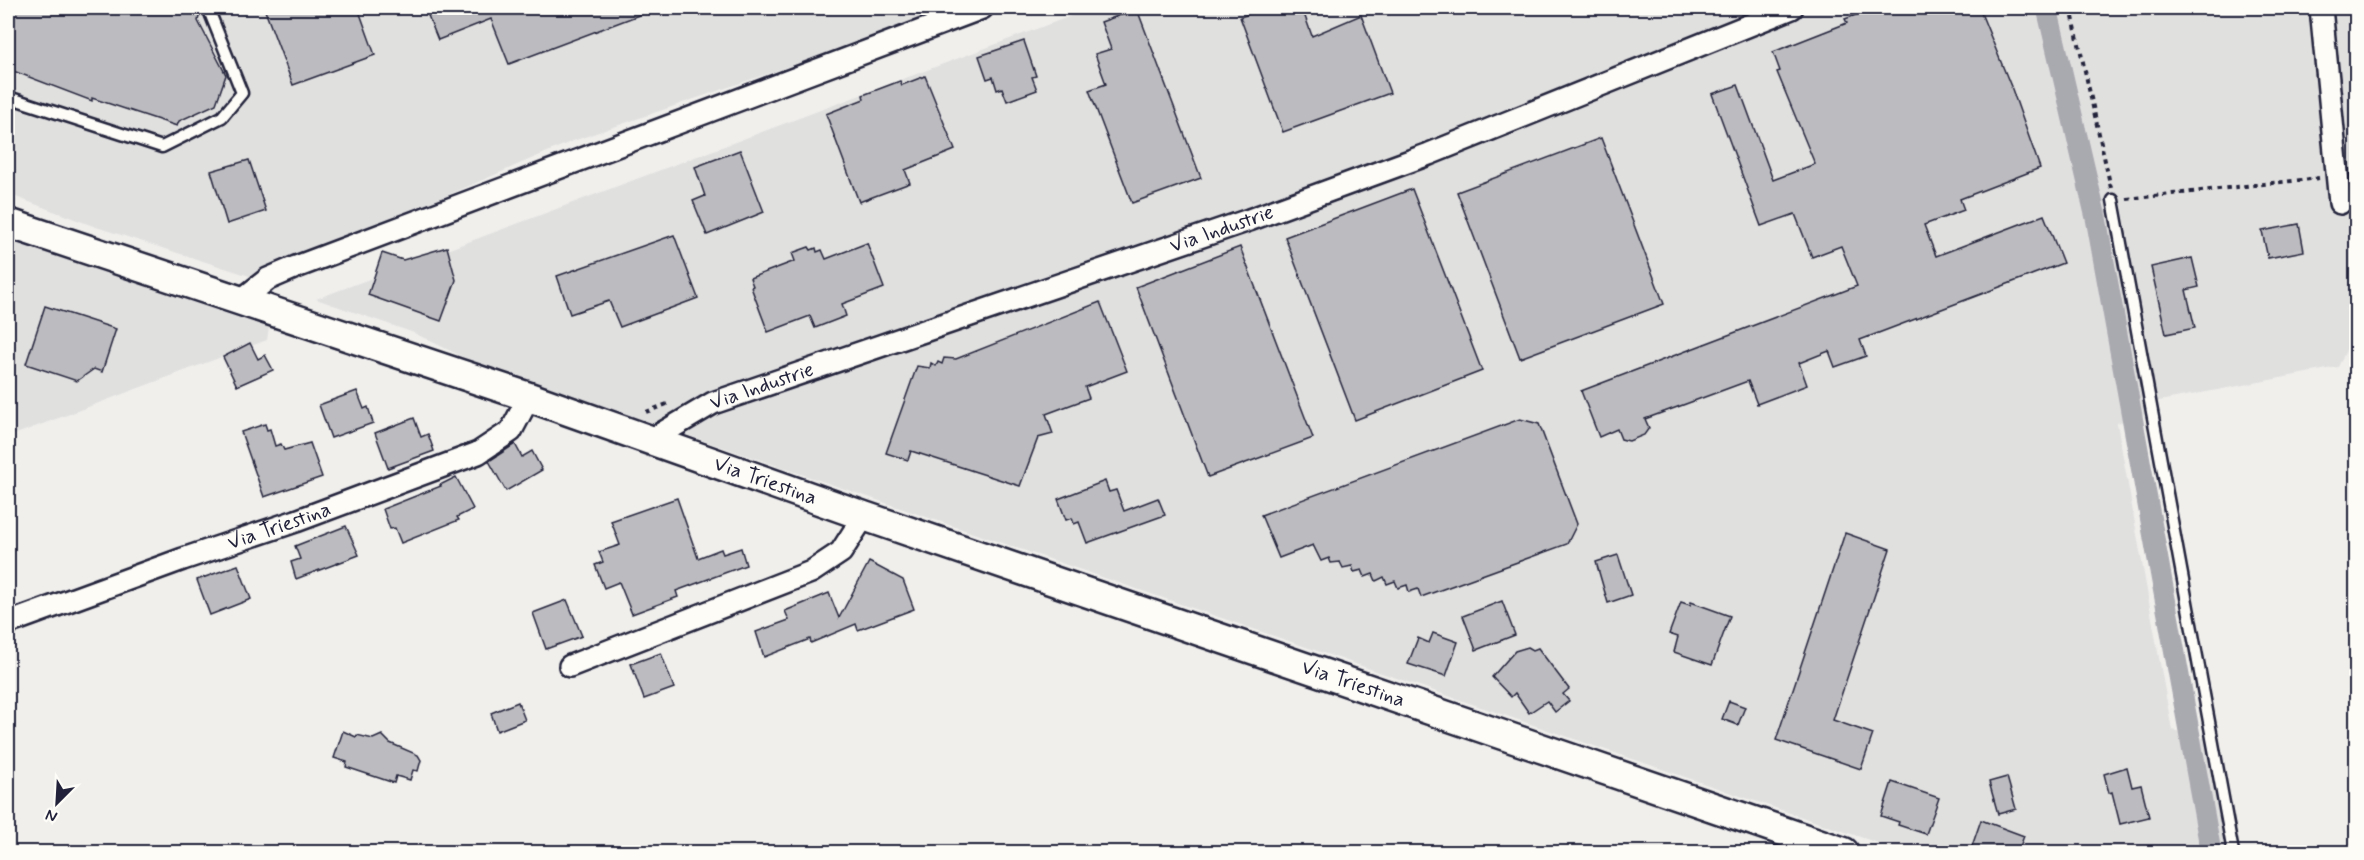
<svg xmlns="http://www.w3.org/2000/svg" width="2364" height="860" font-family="Mynerve,sans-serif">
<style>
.built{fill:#e0e0df}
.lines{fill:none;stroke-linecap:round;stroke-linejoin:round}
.canal{stroke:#a9a9b0;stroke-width:21}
.building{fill:#bcbcc0;stroke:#22223b;stroke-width:1.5}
.lane-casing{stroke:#22223b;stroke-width:15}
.street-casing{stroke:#22223b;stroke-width:26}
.secondary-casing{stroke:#22223b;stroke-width:33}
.path{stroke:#22223b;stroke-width:4;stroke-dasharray:4.5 4.5;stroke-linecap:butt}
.lane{stroke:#fdfcf7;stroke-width:10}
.street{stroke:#fdfcf7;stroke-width:21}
.secondary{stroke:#fdfcf7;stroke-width:28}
.labels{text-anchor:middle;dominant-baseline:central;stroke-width:4.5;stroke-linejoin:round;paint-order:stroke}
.street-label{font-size:21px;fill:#22223b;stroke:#fdfcf7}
</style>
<rect width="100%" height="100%" fill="#f0efec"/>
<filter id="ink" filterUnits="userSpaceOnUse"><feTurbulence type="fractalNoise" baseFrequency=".0167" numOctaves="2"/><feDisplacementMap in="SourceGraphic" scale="12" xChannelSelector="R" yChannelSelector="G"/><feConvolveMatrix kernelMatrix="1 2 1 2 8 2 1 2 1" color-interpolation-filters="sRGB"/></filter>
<g filter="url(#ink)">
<g class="built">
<path d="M8 8H958L573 141 256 278 93 226 8 194Z"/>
<path d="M1092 8H2356V330L2338 367 2154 402 2156 412 2117 423 2172 730 2215 741 2234 852H1904L471 361 414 333 316 299Z"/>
<path d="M8 238 269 327 267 340 8 437Z"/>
</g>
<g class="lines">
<path class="canal" d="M2047 8 2096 218 2211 852"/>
</g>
<g class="building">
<path d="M8 8H201L198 21 226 75 216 104 179 121 177 126 92 98V101L8 69Z"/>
<path d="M264 8H358L375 55 293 85Z"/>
<path d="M425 8H655V9L509 64 491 19 438 40Z"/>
<path d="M1267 8H1302L1312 36 1361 15 1390 93 1283 132 1240 17Z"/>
<path d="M1875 8H1979L2012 89 2040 168 1960 199 1964 210 1924 225 1936 256 2044 215 2063 263 1860 340 1866 356 1835 367 1829 351 1799 363 1807 385 1757 404 1748 381 1645 419 1649 428 1644 435 1629 441 1621 439 1617 429 1599 437 1581 391 1857 286 1841 246 1812 257 1795 214 1761 226 1712 94 1738 85 1773 180 1815 164 1777 72 1780 71 1773 52 1847 23 1845 19Z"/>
<path d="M1137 9 1201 178 1132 203 1089 90 1106 84 1095 54 1111 49 1101 22Z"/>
<path d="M1024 41 1036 76 1032 77 1037 90 1007 101 1002 88 997 90 993 77 987 79 979 56Z"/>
<path d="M925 76 955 150 905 170 910 183 859 202 826 114 864 99 863 95 900 81 902 85Z"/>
<path d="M1601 138 1664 304 1520 358 1457 192Z"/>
<path d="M740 150 764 212 707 235 693 201 705 196 695 167Z"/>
<path d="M249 160 266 211 227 224 211 171Z"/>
<path d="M1412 189 1482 371 1355 420 1285 237Z"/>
<path d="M2299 224 2304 251 2268 258 2262 231Z"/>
<path d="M674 235 698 298 620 327 609 301 570 314 557 276Z"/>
<path d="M867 243 884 288 842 304 846 316 815 328 810 316 768 332 751 287 753 286 750 278 795 261 792 253 809 247 811 250 816 248 817 252 822 250 826 259Z"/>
<path d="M447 247 456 280 441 321 368 295 382 253 403 260Z"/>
<path d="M1240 247 1313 438 1208 477 1136 287Z"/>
<path d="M2192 258 2199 287 2186 290 2195 328 2166 334 2151 267Z"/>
<path d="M1100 302 1127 371 1085 387 1089 398 1046 414 1053 434 1038 438 1020 486 911 451 908 460 886 453 917 366 930 368 931 363 936 366 938 362 942 364 944 358 956 359Z"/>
<path d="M45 306 116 329 102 372 94 369 77 381 26 364Z"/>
<path d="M250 343 258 359 265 355 273 370 237 386 223 357Z"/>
<path d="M357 391 364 409 368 407 373 423 331 438 319 405Z"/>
<path d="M414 418 421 437 428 434 434 451 388 468 375 433Z"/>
<path d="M1520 419 1539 424 1577 524 1567 544 1421 597 1418 589 1409 592 1407 585 1398 588 1395 581 1387 584 1384 577 1376 581 1373 574 1365 577 1362 570 1354 572 1352 566 1343 568 1340 562 1331 563 1329 558 1321 561 1313 545 1279 558 1261 515Z"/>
<path d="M265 424 267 430 270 429 275 446 281 444 284 450 310 443 322 477 264 497 241 432Z"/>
<path d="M515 444 522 457 532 451 542 470 506 491 489 461Z"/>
<path d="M456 477 473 509 457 517 459 520 401 543 395 528 390 529 383 509 441 486 440 485Z"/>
<path d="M1105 481 1109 492 1116 490 1124 511 1158 498 1165 515 1087 543 1079 522 1074 524 1072 518 1066 520 1058 499Z"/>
<path d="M677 498 698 558 721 549 723 554 741 548 746 565 676 591 678 597 632 614 619 582 604 588 595 565 603 562 599 552 620 545 611 521Z"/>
<path d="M346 526 359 555 296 579 291 562 300 559 295 546Z"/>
<path d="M1845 533 1890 549 1833 720 1873 734 1861 769 1776 740Z"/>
<path d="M1618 555 1631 595 1608 603 1596 562Z"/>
<path d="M869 562 903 580 914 609 858 630 856 624 811 643 810 639 764 657 756 632 789 620 785 611 829 593 839 618Z"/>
<path d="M238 565 251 599 210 615 197 580Z"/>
<path d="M567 600 582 636 546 649 533 613Z"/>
<path d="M1502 601 1515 635 1476 650 1463 616Z"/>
<path d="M1681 602 1690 605 1691 602 1730 616 1712 665 1674 652 1678 637 1669 634Z"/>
<path d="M1433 633 1458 642 1446 676 1408 664 1418 638 1429 643Z"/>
<path d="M1528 647 1533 650 1538 648 1569 689 1563 694 1569 701 1555 712 1547 701 1529 713 1515 693 1511 697 1492 677 1515 651Z"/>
<path d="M661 653 674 688 644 699 631 664Z"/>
<path d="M1729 701 1745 707 1738 725 1722 719Z"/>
<path d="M518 702 525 720 497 731 491 713Z"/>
<path d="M343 731 356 737 357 735 373 739 382 735 390 743 418 755 421 760 418 771 413 770 410 780 396 776 394 783 346 767 347 762 334 758Z"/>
<path d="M2127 767 2132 787 2141 785 2149 817 2120 824 2112 792 2109 793 2104 774Z"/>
<path d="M2007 777 2016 809 1998 814 1989 782Z"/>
<path d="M1892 782 1939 798 1926 834 1898 825 1899 822 1881 816Z"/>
<path d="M1981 820 2024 836 2018 852H1970Z"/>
</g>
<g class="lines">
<defs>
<g id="lane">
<path d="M8 97 162 147 222 117 242 93 208 8"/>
<path d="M2113 200 2233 852"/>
</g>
<g id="street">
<path d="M2321 8 2340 203"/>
<path d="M240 301 268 279 296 267 982 8"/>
<path id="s1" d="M649 441 713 403 1249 220 1429 154 1792 8"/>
<path id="s2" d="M8 623 183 559 296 521 478 453 511 431 529 397"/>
<path d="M570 666 811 572 841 552 864 516"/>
</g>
<g id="secondary">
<path id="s3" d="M8 223 529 397 864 516 1844 852"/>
</g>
</defs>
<use href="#lane" class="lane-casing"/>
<use href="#street" class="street-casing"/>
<use href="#secondary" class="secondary-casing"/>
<g class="path">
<path d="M2071 8 2111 188"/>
<path d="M2127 199 2319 178"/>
<path d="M646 412 667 404"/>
</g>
<use href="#lane" class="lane"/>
<use href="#street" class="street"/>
<use href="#secondary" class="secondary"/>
</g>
</g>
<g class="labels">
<g class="street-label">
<text stroke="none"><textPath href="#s1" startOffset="612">Via Industrie</textPath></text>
<text stroke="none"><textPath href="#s1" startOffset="126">Via Industrie</textPath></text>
<text stroke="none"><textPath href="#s3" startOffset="800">Via Triestina</textPath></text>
<text stroke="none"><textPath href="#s2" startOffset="288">Via Triestina</textPath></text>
<text stroke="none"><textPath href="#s3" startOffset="1422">Via Triestina</textPath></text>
</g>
</g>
<rect width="2364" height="860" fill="none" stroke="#fdfcf7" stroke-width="30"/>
<rect x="15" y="15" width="2334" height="830" fill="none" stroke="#22223b" stroke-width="2" filter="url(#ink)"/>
<g transform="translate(57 803) rotate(204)" stroke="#fdfcf7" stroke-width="4.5" paint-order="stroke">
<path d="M0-4.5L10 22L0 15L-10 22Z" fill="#22223b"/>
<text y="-9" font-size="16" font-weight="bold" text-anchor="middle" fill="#22223b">N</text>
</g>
</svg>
